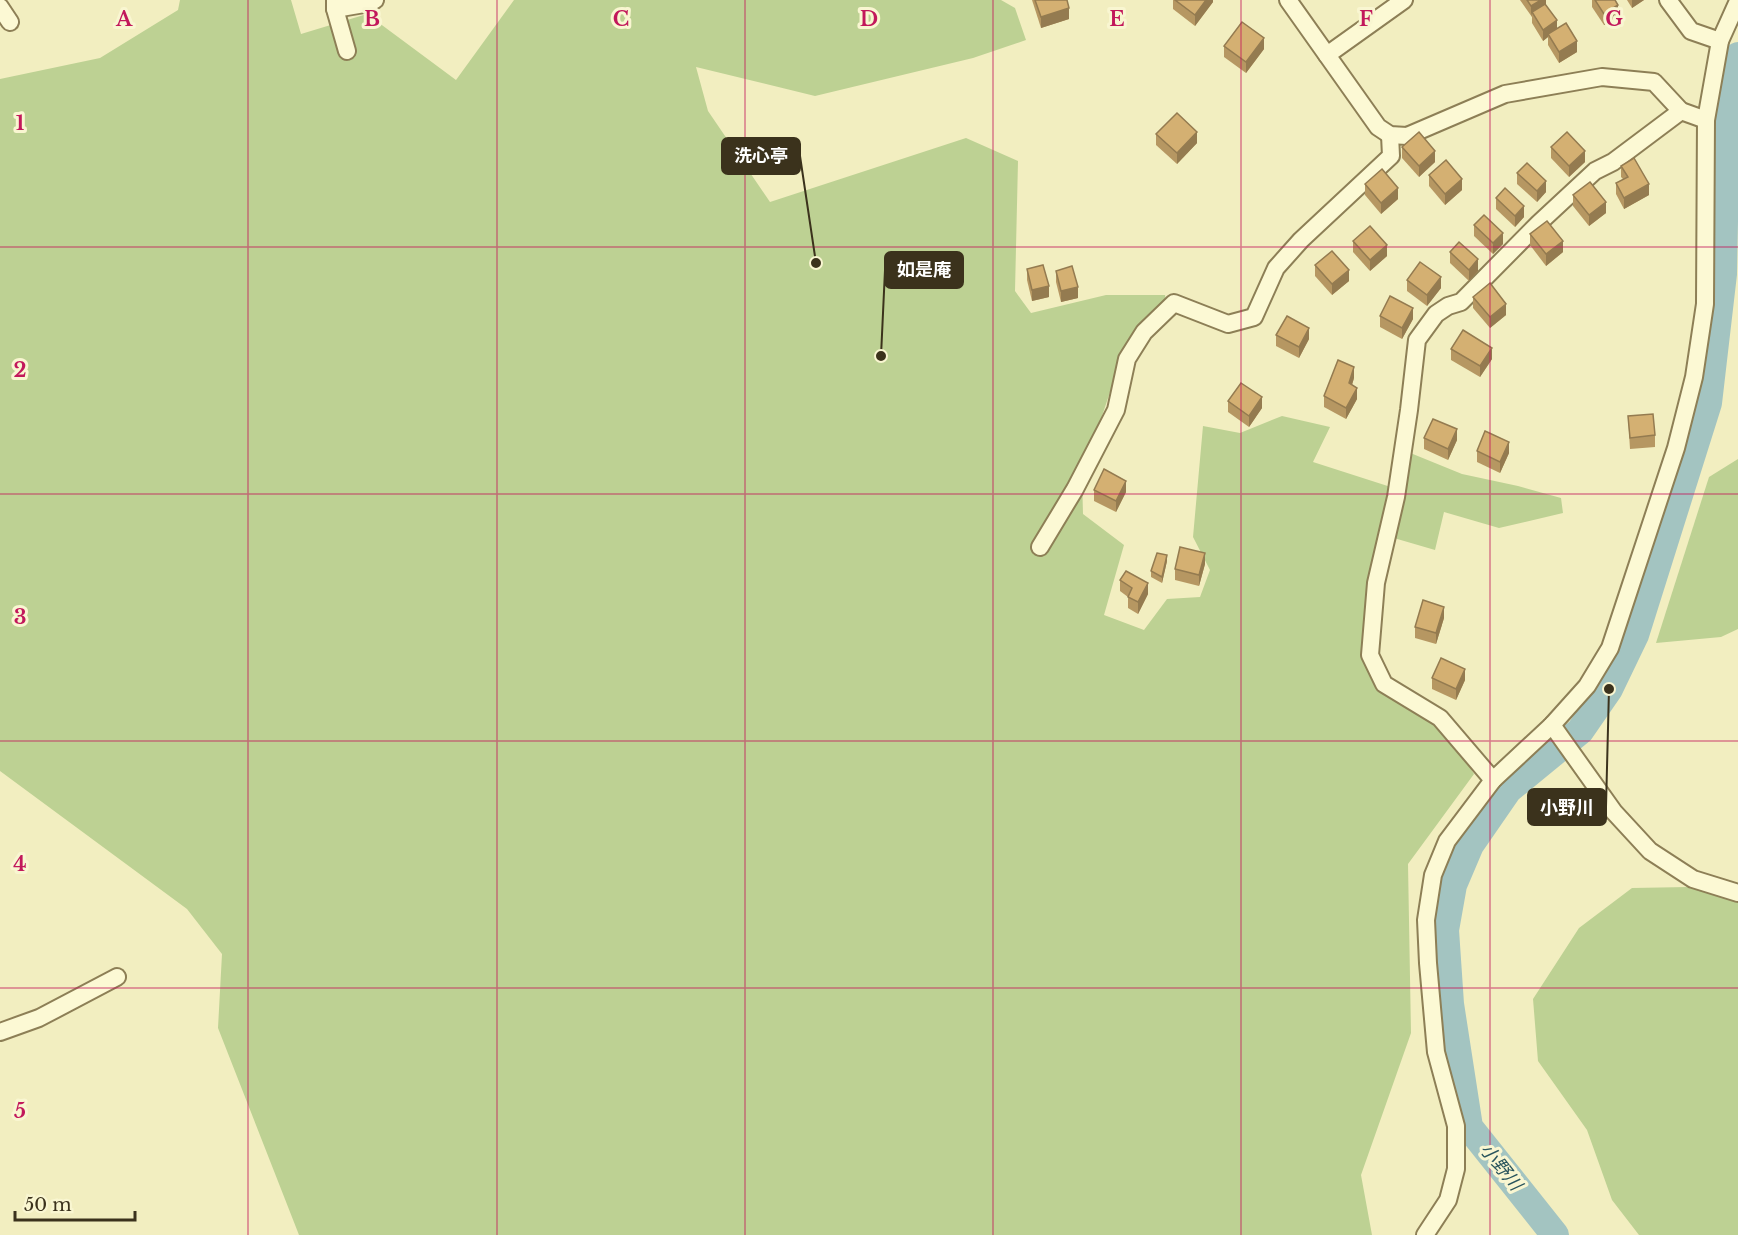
<svg xmlns="http://www.w3.org/2000/svg" width="1738" height="1235" font-family="'Libre Baskerville','Noto Sans JP',serif">
<style>
.green{fill:#bdd193}
.lines{fill:none;stroke-linecap:round;stroke-linejoin:round}
.river{stroke:#a3c4c1;stroke-width:28}
.street-casing{stroke:#8d7f56;stroke-width:20}
.street{stroke:#fcf9d4;stroke-width:16}
.wall{fill:#b69762}
.shaded-wall{fill:#947b50}
.building{fill:#d4b072;stroke:#947b50;stroke-width:1.5}
.grid{fill:none;stroke:#c2185b;stroke-width:1.5;stroke-opacity:0.55}
.labels{text-anchor:middle;dominant-baseline:central;stroke-width:6;stroke-linejoin:round;paint-order:stroke}
.water-label{font-size:18px;font-style:italic;fill:#2a555d;stroke:#f9f6d1}
.grid-label{font-size:20px;text-anchor:middle;font-weight:bold;fill:#c2185b;stroke:#f9f6d1;stroke-width:6;stroke-linejoin:round;paint-order:stroke}
.leader{fill:none;stroke:#3b321c;stroke-width:2}
.callout-dot{fill:#3b321c;stroke:#f9f6d1;stroke-width:2}
.callout{fill:#3b321c;stroke:#3b321c;stroke-width:2}
.callout-label{font-size:18px;text-anchor:middle;font-weight:bold;fill:#fff}
</style>
<rect width="100%" height="100%" fill="#f2eec0"/>
<g class="green">
<path d="M180 0H291L301 34 367 14 456 80 514 0H1001L1015 8 1026 40 973 58 815 96 696 67 708 111 770 202 966 138 1018 161 1015 291 1031 313 1106 295H1165L1167 310 1125 347 1082 476 1083 514 1124 545 1104 615 1144 630 1167 599 1200 597 1210 570 1193 537 1203 426 1240 433 1282 416 1330 427 1313 462 1397 489 1403 450 1462 474 1518 486 1561 498 1563 513 1499 528 1444 512 1435 550 1387 536 1370 655 1379 689 1440 718 1474 774 1408 864 1411 1033 1361 1175 1372 1235H299L218 1028 222 954 187 909 0 771V79L100 58 178 10Z"/>
<path d="M1738 459V629L1721 637 1656 643 1709 477Z"/>
<path d="M1688 887 1738 900V1235H1639L1612 1200 1587 1130 1538 1061 1533 999 1579 928 1632 888Z"/>
</g>
<g class="lines">
<path class="river" d="M1555 1235 1469 1127 1450 1004 1445 930 1453 885 1470 845 1508 790 1580 731 1609 689 1635 635 1708 403 1723 274 1725 168 1730 82 1738 56"/>
<defs>
<g id="street">
<path d="M335 0V9L347 51"/>
<path d="M1288 0 1378 127 1390 135 1407 136 1505 94 1602 77 1654 82 1681 111 1706 120"/>
<path d="M1668 0 1691 31 1720 41"/>
<path d="M0 7 10 22"/>
<path d="M335 9 370 3 375 0"/>
<path d="M1327 55 1404 0"/>
<path d="M1040 547 1075 489 1116 410 1127 359 1144 332 1174 303 1228 324 1254 317 1276 268 1301 240 1391 156 1390 135"/>
<path d="M1552 725 1614 812 1650 851 1693 879 1738 893"/>
<path d="M1493 780 1440 718 1384 684 1370 655 1376 583 1396 497 1409 410 1417 340 1436 314 1448 306 1461 302 1539 223 1595 171 1613 162 1681 111"/>
<path d="M0 1032 39 1018 117 977"/>
<path d="M1425 1235 1448 1200 1456 1169V1126L1436 1052 1428 963 1426 920 1433 875 1447 841 1493 780 1552 725 1587 686 1610 648 1676 448 1694 377 1705 304 1706 120 1720 41 1738 1"/>
</g>
</defs>
<use href="#street" class="street-casing"/>
<use href="#street" class="street"/>
</g>
<g class="wall">
<path d="M1032 0H1067L1069 19 1041 28Z"/>
<path d="M1173 0H1213V2L1195 26 1173 9Z"/>
<path d="M1520 0H1546V6L1557 28 1577 52 1559 63 1548 45V37L1543 41 1532 23V17Z"/>
<path d="M1592 0H1615L1618 16 1604 25 1592 7Z"/>
<path d="M1627 0H1644L1632 8Z"/>
<path d="M1224 46 1264 49 1246 73 1224 57Z"/>
<path d="M1156 134 1197 143 1177 164 1156 145Z"/>
<path d="M1402 147 1435 162 1419 177 1402 158Z"/>
<path d="M1551 147 1585 162 1569 177 1551 158Z"/>
<path d="M1621 166 1649 195 1624 209 1616 194V183L1623 179 1621 177Z"/>
<path d="M1517 173 1546 192 1537 202 1517 184Z"/>
<path d="M1429 175 1462 190 1445 205 1429 186Z"/>
<path d="M1365 184 1398 199 1381 214 1365 195Z"/>
<path d="M1573 195 1606 213 1589 226 1573 206Z"/>
<path d="M1496 198 1524 217 1515 227 1496 209Z"/>
<path d="M1474 225 1503 244 1493 254 1474 236Z"/>
<path d="M1530 234 1563 252 1546 266 1530 245Z"/>
<path d="M1353 241 1387 256 1370 271 1353 252Z"/>
<path d="M1450 252 1478 271 1469 281 1450 263Z"/>
<path d="M1315 265 1349 281 1332 295 1315 276Z"/>
<path d="M1027 269 1049 297 1032 301 1027 280Z"/>
<path d="M1056 271 1078 298 1061 302 1056 282Z"/>
<path d="M1407 280 1441 288 1427 306 1407 291Z"/>
<path d="M1473 297 1506 315 1490 328 1473 308Z"/>
<path d="M1380 316 1413 319 1402 339 1380 327Z"/>
<path d="M1276 335 1309 339 1299 358 1276 346Z"/>
<path d="M1451 349 1492 359 1480 377 1451 360Z"/>
<path d="M1354 378 1352 385 1357 399 1346 419 1324 407V396Z"/>
<path d="M1228 401 1262 408 1249 427 1228 412Z"/>
<path d="M1628 416 1655 435V447L1630 449Z"/>
<path d="M1424 438 1457 440 1448 460 1424 449Z"/>
<path d="M1477 451 1509 453 1500 473 1477 462Z"/>
<path d="M1094 490 1126 492 1116 512 1094 501Z"/>
<path d="M1167 561 1162 583 1151 577V571Z"/>
<path d="M1205 564 1199 586 1175 580V569Z"/>
<path d="M1120 580 1148 594 1138 614 1128 608V597L1120 591Z"/>
<path d="M1444 618 1436 644 1415 638V627Z"/>
<path d="M1432 678 1465 680 1456 700 1432 689Z"/>
</g>
<g class="shaded-wall">
<path d="M1206 0H1213V2L1195 26V15Z"/>
<path d="M1541 0H1546V8L1532 12 1531 17V6Z"/>
<path d="M1632 0H1644L1632 8Z"/>
<path d="M1618 5V16L1604 25V14Z"/>
<path d="M1069 8V19L1041 28V17Z"/>
<path d="M1557 20V31L1548 34V37L1543 41V30Z"/>
<path d="M1264 38V49L1246 73V62Z"/>
<path d="M1577 41V52L1559 63V52Z"/>
<path d="M1197 132V143L1177 164V153Z"/>
<path d="M1435 151V162L1419 177V166Z"/>
<path d="M1585 151V162L1569 177V166Z"/>
<path d="M1462 179V190L1445 205V194Z"/>
<path d="M1546 181V192L1537 202V191Z"/>
<path d="M1649 184V195L1624 209V198Z"/>
<path d="M1398 188V199L1381 214V203Z"/>
<path d="M1606 202V213L1589 226V215Z"/>
<path d="M1524 206V217L1515 227V216Z"/>
<path d="M1503 233V244L1493 254V243Z"/>
<path d="M1563 241V252L1546 266V254Z"/>
<path d="M1387 245V256L1370 271V260Z"/>
<path d="M1478 259V271L1469 281V270Z"/>
<path d="M1349 270V281L1332 295V284Z"/>
<path d="M1441 277V288L1427 306V295Z"/>
<path d="M1049 286V297L1032 301V290Z"/>
<path d="M1078 287V298L1061 302V291Z"/>
<path d="M1506 304V315L1490 328V317Z"/>
<path d="M1413 308V319L1402 339V328Z"/>
<path d="M1309 328V339L1299 358V347Z"/>
<path d="M1492 348V359L1480 377V366Z"/>
<path d="M1354 367V378L1349 394V383Z"/>
<path d="M1357 388V399L1346 419V408Z"/>
<path d="M1262 397V408L1249 427V416Z"/>
<path d="M1457 429V440L1448 460V449Z"/>
<path d="M1509 442V453L1500 473V462Z"/>
<path d="M1126 481V492L1116 512V501Z"/>
<path d="M1205 553V564L1199 586V575Z"/>
<path d="M1167 555V561L1162 583V577Z"/>
<path d="M1148 583V594L1138 614V602Z"/>
<path d="M1444 607V618L1436 644V633Z"/>
<path d="M1465 669V680L1456 700V689Z"/>
</g>
<g class="building">
<path d="M1035 0H1067L1069 8 1041 17Z"/>
<path d="M1175 0H1206L1195 15Z"/>
<path d="M1527 0H1541L1531 6Z"/>
<path d="M1595 0H1615L1618 5 1604 14Z"/>
<path d="M1545 4 1557 20 1543 30 1532 12Z"/>
<path d="M1242 22 1264 38 1246 62 1224 46Z"/>
<path d="M1566 23 1577 41 1559 52 1548 34Z"/>
<path d="M1177 113 1197 132 1177 153 1156 134Z"/>
<path d="M1419 132 1435 151 1419 166 1402 147Z"/>
<path d="M1567 132 1585 151 1569 166 1551 147Z"/>
<path d="M1634 158 1649 184 1624 198 1616 183 1628 177 1621 166Z"/>
<path d="M1446 160 1462 179 1445 194 1429 175Z"/>
<path d="M1527 163 1546 181 1537 191 1517 173Z"/>
<path d="M1382 169 1398 188 1381 203 1365 184Z"/>
<path d="M1590 182 1606 202 1589 215 1573 195Z"/>
<path d="M1505 188 1524 206 1515 216 1496 198Z"/>
<path d="M1484 215 1503 233 1493 243 1474 225Z"/>
<path d="M1547 221 1563 241 1546 254 1530 234Z"/>
<path d="M1370 226 1387 245 1370 260 1353 241Z"/>
<path d="M1459 242 1478 259 1469 270 1450 252Z"/>
<path d="M1332 251 1349 270 1332 284 1315 265Z"/>
<path d="M1420 262 1441 277 1427 295 1407 280Z"/>
<path d="M1043 265 1049 286 1032 290 1027 269Z"/>
<path d="M1072 266 1078 287 1061 291 1056 271Z"/>
<path d="M1490 283 1506 304 1490 317 1473 297Z"/>
<path d="M1390 296 1413 308 1402 328 1380 316Z"/>
<path d="M1287 316 1309 328 1299 347 1276 335Z"/>
<path d="M1463 330 1492 348 1480 366 1451 349Z"/>
<path d="M1338 360 1354 367 1349 383 1357 388 1346 408 1324 396Z"/>
<path d="M1241 383 1262 397 1249 416 1228 401Z"/>
<path d="M1653 414 1655 435 1630 438 1628 416Z"/>
<path d="M1433 419 1457 429 1448 449 1424 438Z"/>
<path d="M1485 431 1509 442 1500 462 1477 451Z"/>
<path d="M1104 469 1126 481 1116 501 1094 490Z"/>
<path d="M1180 547 1205 553 1199 575 1175 569Z"/>
<path d="M1157 553 1167 555 1162 577 1151 571Z"/>
<path d="M1126 571 1148 583 1138 602 1128 597 1132 588 1120 580Z"/>
<path d="M1423 600 1444 607 1436 633 1415 627Z"/>
<path d="M1441 658 1465 669 1456 689 1432 678Z"/>
</g>
<path class="grid" d="M248 0V1235M497 0V1235M745 0V1235M993 0V1235M1241 0V1235M1490 0V1235M0 247H1738M0 494H1738M0 741H1738M0 988H1738"/>
<g class="labels">
<g class="water-label">
<text transform="translate(1501 1167) rotate(51)">小野川</text>
</g>
</g>
<g class="grid-label">
<text x="124" y="26">A</text>
<text x="372" y="26">B</text>
<text x="621" y="26">C</text>
<text x="869" y="26">D</text>
<text x="1117" y="26">E</text>
<text x="1366" y="26">F</text>
<text x="1614" y="26">G</text>
<text x="20" y="130">1</text>
<text x="20" y="377">2</text>
<text x="20" y="624">3</text>
<text x="20" y="871">4</text>
<text x="20" y="1118">5</text>
</g>
<path class="leader" d="M816 263L800 156M881 356L885 270M1609 689L1606 807"/>
<g class="callout-dot">
<circle cx="816" cy="263" r="6"/>
<circle cx="881" cy="356" r="6"/>
<circle cx="1609" cy="689" r="6"/>
</g>
<g class="callout">
<rect x="722" y="138" width="78" height="36" rx="6"/>
<rect x="885" y="252" width="78" height="36" rx="6"/>
<rect x="1528" y="789" width="78" height="36" rx="6"/>
</g>
<g class="callout-label">
<text x="761" y="162">洗心亭</text>
<text x="924" y="276">如是庵</text>
<text x="1567" y="814">小野川</text>
</g>
<path d="M15 1211v9h120v-9" fill="none" stroke="#3b321c" stroke-width="3"/>
<text x="24" y="1211" font-size="18" fill="#3b321c" stroke="#f9f6d1" stroke-width="4.5" paint-order="stroke">50 m</text>
</svg>
